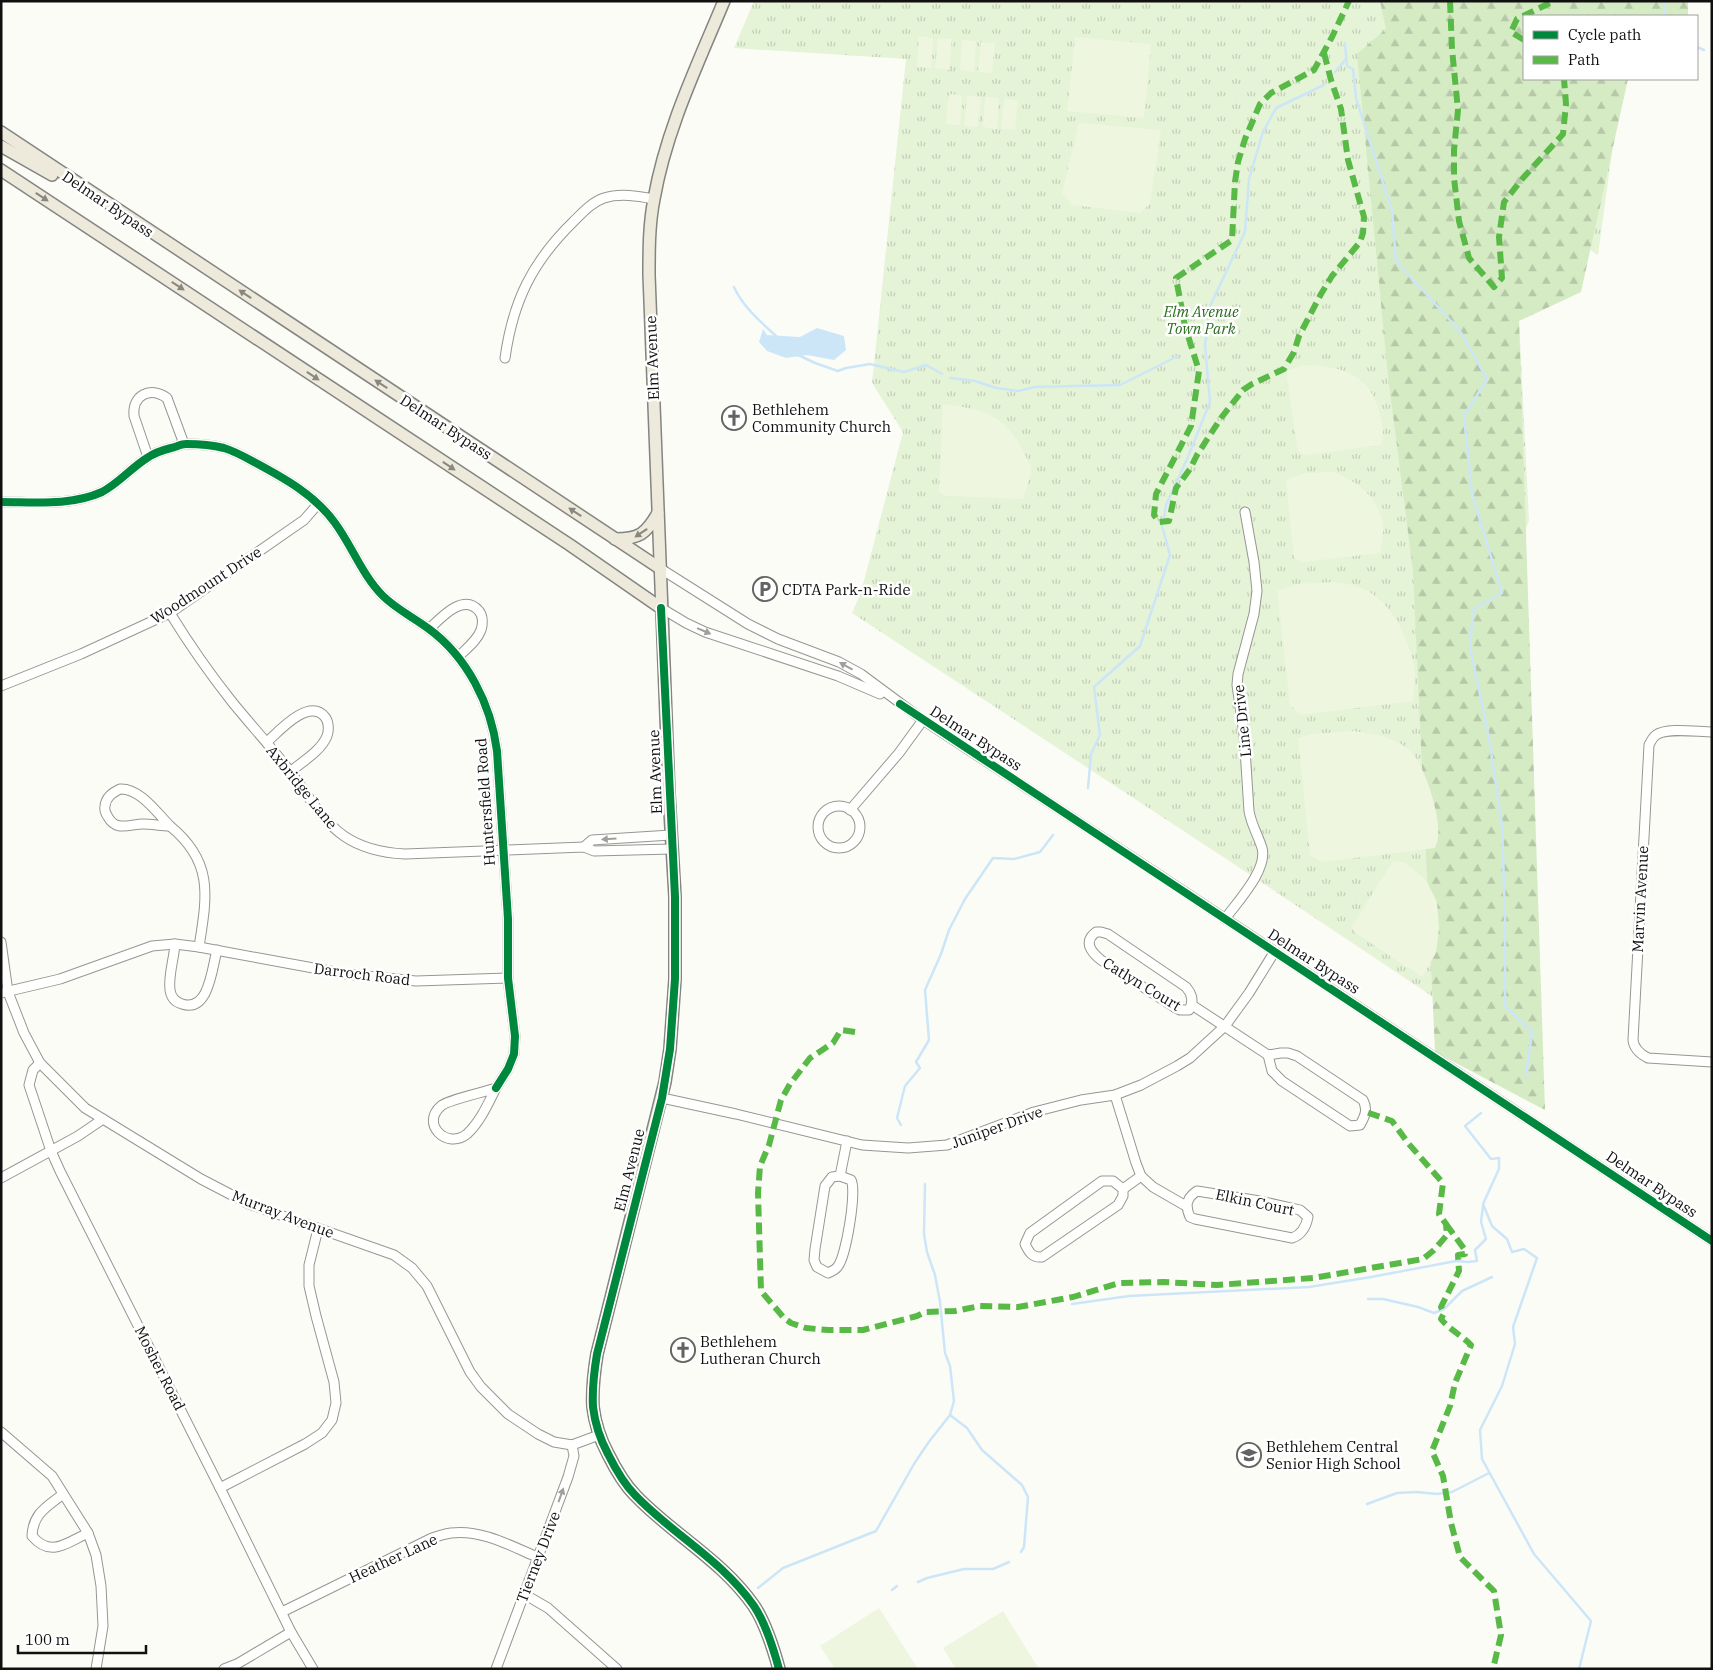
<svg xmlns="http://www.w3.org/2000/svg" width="1713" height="1670" font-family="'IBM Plex Serif',serif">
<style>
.grass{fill:url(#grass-tufts)}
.forest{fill:url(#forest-firs)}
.pitch{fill:#eff6e0}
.water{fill:#cce6f8}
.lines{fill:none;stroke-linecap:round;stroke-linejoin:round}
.stream{stroke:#cce6f8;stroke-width:2.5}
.minor-casing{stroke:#969694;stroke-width:11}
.major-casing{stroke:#848481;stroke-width:14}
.minor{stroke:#fffffe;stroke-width:9}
.major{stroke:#ede9db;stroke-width:11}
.quiet{stroke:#58b947;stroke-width:6;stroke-dasharray:12 6;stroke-linecap:butt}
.cycleway-casing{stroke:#fff;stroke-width:11}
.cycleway{stroke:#00873e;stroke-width:8}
.oneway{fill:#8a8780}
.oneway2{fill:#9f9f9f}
.labels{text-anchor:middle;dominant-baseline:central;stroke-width:5;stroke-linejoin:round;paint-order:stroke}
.street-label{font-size:15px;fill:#101010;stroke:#fff}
.park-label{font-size:15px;font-style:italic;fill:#2a6b1e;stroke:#fff}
.poi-label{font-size:15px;fill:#101010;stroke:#fff;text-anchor:start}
</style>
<defs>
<pattern id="grass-tufts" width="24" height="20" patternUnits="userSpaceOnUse" patternTransform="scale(1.25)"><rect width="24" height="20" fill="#e5f3d7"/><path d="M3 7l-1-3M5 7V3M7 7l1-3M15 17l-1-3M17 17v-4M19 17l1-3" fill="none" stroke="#c3cfb8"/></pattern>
<pattern id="forest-firs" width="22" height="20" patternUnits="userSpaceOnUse" patternTransform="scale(1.25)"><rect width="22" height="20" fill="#d5ebc4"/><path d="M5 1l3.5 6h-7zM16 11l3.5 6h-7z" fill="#b6c8a7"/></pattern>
</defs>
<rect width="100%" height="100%" fill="#fcfcf7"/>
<path class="grass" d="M754 1H1633L1524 16V79H1622L1598 255 1513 199 1529 521 1447 709 1538 1067 1246 872 852 613 861 592 903 432 872 383 906 59 734 48Z"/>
<path class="forest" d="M1380 1H1688V16H1524V79H1628L1581 292 1519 321 1545 1110 1435 1052 1413 571 1388 376 1357 54 1386 29Z"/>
<g class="pitch">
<path d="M919 36 933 38 931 68 917 67Z"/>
<path d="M1075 37 1151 44 1144 118 1067 111Z"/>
<path d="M938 38 952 39 949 70 935 68Z"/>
<path d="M962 40 976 41 974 72 960 70Z"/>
<path d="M981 42 995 43 992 73 978 72Z"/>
<path d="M949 94 962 95 960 125 946 124Z"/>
<path d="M967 96 981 97 978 127 964 126Z"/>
<path d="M985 97 999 98 997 129 983 127Z"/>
<path d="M1004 99 1018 100 1015 130 1001 129Z"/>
<path d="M1079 123 1161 130 1150 203 1141 213 1072 205 1062 193Z"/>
<path d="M1303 365C1340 366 1368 372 1379 411 1382 423 1385 433 1381 445L1305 455 1298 451 1286 371Z"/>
<path d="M943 404C980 409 1005 413 1023 451 1025 456 1030 463 1031 469 1031 476 1025 492 1023 499L945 496 939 492Z"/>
<path d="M1333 472C1358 482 1378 496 1383 525 1384 533 1381 545 1380 553L1303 562 1294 558 1286 480 1306 473Z"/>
<path d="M1333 582C1340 583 1349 584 1356 586 1389 596 1408 635 1414 667 1416 677 1413 691 1413 701L1301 715 1290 705 1277 591 1298 584Z"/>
<path d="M1353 731C1372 734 1391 736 1407 748 1424 761 1441 816 1438 837 1438 841 1436 844 1435 848L1321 862 1310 855 1298 738 1313 734Z"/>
<path d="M1393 861 1404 862 1426 880 1437 902 1439 928 1436 953 1422 977 1354 932 1352 926Z"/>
<path d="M879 1608 918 1669H835L820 1646Z"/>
<path d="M1003 1611 1039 1669H956L943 1648Z"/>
</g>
<path class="water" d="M817 328 844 336 846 350 834 360 807 355 786 358 767 351 759 342 763 329 767 335 800 337Z"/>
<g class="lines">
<g class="stream">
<path d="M1664 16 1665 1"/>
<path d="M1345 44 1347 66 1353 69 1356 98 1392 211 1396 261 1460 331 1487 379 1464 416 1472 494 1502 593 1473 610 1470 647 1489 738 1502 825 1505 916V1006L1532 1032 1526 1076"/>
<path d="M1697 47 1704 50"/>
<path d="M1335 72 1346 59"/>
<path d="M734 287C742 306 762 323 777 337"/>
<path d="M796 354 815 363 838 371 846 368 870 364 904 372 926 365 942 374"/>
<path d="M950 378 975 381 996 388 1018 391 1035 387 1120 385 1178 356"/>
<path d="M1164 517 1166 505 1188 457 1210 402 1205 345 1210 306 1245 232 1249 179 1263 132 1276 108 1324 85"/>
<path d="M1088 788 1091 754 1100 735 1094 687 1140 646 1170 555 1162 526"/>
<path d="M1481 1113 1465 1126 1491 1159 1499 1158V1169L1483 1204 1492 1226 1507 1239 1512 1252 1524 1249 1537 1258 1513 1327 1515 1344 1502 1386 1480 1430 1482 1459 1534 1554 1591 1621 1579 1669"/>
<path d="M901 1125 897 1118 905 1086 920 1068 916 1062 929 1040 925 990 941 954 949 930 965 899 993 858 1014 859 1040 852 1053 835"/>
<path d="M1368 1299H1383L1418 1307 1434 1313 1444 1309 1462 1291 1492 1277"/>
<path d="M1072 1304 1129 1296 1309 1287 1371 1277 1456 1261 1468 1262 1477 1261 1475 1250 1486 1239 1481 1222 1483 1206"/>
<path d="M950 1415 967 1428 982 1450 1022 1485 1028 1497 1024 1547 1021 1552"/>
<path d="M1367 1504 1397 1493 1417 1492 1437 1494 1452 1492 1489 1473"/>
<path d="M918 1582 927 1578 964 1569H993L1009 1562"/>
<path d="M758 1588 783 1568 876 1531 914 1464 928 1443 950 1415 954 1401 950 1366 945 1353 940 1302 935 1275 927 1252 924 1234 925 1184"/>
<path d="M892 1590 897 1586"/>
</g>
<defs>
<g id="minor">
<path d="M505 358C513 301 532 262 574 221 583 212 592 202 604 198 620 193 638 196 654 199"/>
<path d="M148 457 134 416C132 395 150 386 167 398L184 444"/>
<path d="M1 502C34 502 71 506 102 492 119 483 131 468 147 458 154 453 163 450 171 448 176 447 181 444 186 444 198 444 212 445 224 448 234 451 245 457 254 462 284 478 315 495 335 523 352 546 362 575 383 596 396 609 413 617 429 629 467 657 491 704 497 751L508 919V978L515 1036 514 1054 508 1069 496 1088"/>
<path d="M661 569 748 624 778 639 839 662 861 674 923 720 1126 853 1712 1241"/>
<path d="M661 608 686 623 705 632 838 676 880 694"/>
<path d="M170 613C189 644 210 674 233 703 251 725 271 747 289 770 306 792 321 820 344 836 363 849 383 853 405 854L584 847 594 851 672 849"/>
<path d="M429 629C440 619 463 592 479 611 483 616 483 624 481 630 477 641 466 649 458 657"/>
<path d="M1 686 81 654 170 613 304 520 318 504"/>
<path d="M1712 732C1698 732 1667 727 1656 735 1653 737 1651 741 1649 745L1633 1040C1634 1049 1640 1054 1648 1058L1712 1062"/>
<path d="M267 742C278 732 309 697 325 717 329 722 329 731 327 736 321 751 302 762 290 772"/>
<path d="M120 789C140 788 157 813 170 826 161 826 152 824 143 824 130 824 116 832 108 817 106 814 104 810 105 806 106 797 112 793 120 789Z"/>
<circle cx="839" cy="827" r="21"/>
<path d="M850 810 899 753 923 720"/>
<path d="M170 826C214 862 207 896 199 947"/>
<path d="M584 847 592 840 671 835"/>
<path d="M1225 919C1237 902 1268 870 1262 848 1258 835 1251 824 1249 811L1244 734 1237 685 1238 674 1254 614 1257 591 1254 562 1245 512"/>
<path d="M1096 932H1101L1108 934 1186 987C1192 994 1194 1002 1189 1010H1180L1174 1007 1101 960C1091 952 1083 942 1096 932Z"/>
<path d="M1 942 8 992 24 1033 40 1063 85 1108 201 1179 249 1204 394 1255 412 1268 427 1286 470 1372 481 1387 508 1414 538 1434 554 1442 572 1445 599 1435"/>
<path d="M175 944C174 959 168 976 170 990 171 997 175 1002 182 1004 209 1013 212 968 217 950"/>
<path d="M1 993 60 979 152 946 175 944 199 947 346 974 416 981 508 978"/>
<path d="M1192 1005 1268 1055"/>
<path d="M1281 1053H1288L1297 1056 1363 1100C1368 1110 1365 1116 1360 1125L1350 1126 1282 1081 1272 1071 1268 1055Z"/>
<path d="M40 1063 33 1070 29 1085 51 1151 60 1171 220 1488 291 1632 313 1669"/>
<path d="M496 1088C488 1104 480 1122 467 1134 447 1150 420 1124 441 1106 447 1100 485 1092 496 1088Z"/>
<path d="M1115 1095 1136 1163 1141 1176 1153 1187 1186 1206"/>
<path d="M662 1098 736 1114 862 1145 908 1148 947 1145 1034 1112 1081 1100 1115 1095 1141 1085 1177 1066 1190 1058 1225 1026 1249 993 1275 951"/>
<path d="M840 1176 851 1180C857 1191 846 1256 838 1266 836 1270 832 1271 828 1273L817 1267 814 1260 815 1249 825 1186 832 1177Z"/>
<path d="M840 1176 847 1141"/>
<path d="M1 1178 78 1136 103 1119"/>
<path d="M1102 1181H1113L1123 1189V1196L1118 1205 1042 1257C1032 1258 1029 1252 1025 1244L1030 1233Z"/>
<path d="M1123 1189 1141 1176"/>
<path d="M1197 1191 1260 1201 1300 1210 1308 1217C1306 1227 1301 1235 1292 1238L1195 1219 1190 1217C1185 1206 1186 1198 1197 1191Z"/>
<path d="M1 1432 52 1476 88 1533 96 1555 101 1586 103 1626 96 1669"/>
<path d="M220 1488 305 1444 322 1433 332 1420 336 1403 334 1382 316 1316 309 1286V1265L318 1229"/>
<path d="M63 1494C47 1507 33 1513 32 1536 51 1558 66 1543 88 1533"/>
<path d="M524 1594 548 1608 617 1669"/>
<path d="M282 1612 432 1538C438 1536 445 1534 451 1533 481 1529 511 1546 537 1557"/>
<path d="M224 1669 237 1664 291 1632"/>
<path d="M496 1669 568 1477 574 1456 572 1445"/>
</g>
<g id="major">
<path d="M724 1C697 66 666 130 654 199 649 224 649 250 649 275L669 794 675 897V979L670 1049 665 1082 597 1354C594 1372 592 1389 593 1407 595 1424 600 1439 608 1454 615 1468 623 1483 635 1495 672 1534 722 1560 754 1606 766 1624 773 1647 779 1669"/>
<path d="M1 132 661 569"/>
<path d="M1 146 52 175"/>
<path d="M1 170 570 545 661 608"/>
<path d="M615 539C639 539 646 534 658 513"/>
</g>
</defs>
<use href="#minor" class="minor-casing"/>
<use href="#major" class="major-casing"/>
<use href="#minor" class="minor"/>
<use href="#major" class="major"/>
<g class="quiet">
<path d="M1450 1 1452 49 1458 110 1454 150V178L1459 221 1469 258 1494 287 1502 278 1499 237 1504 202 1523 178 1563 134 1566 104 1564 79"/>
<path d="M1524 40 1511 32 1517 19 1554 1"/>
<path d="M1324 53 1331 80 1341 109 1348 160 1364 217 1363 233 1360 242 1332 276 1321 294 1299 336 1294 352 1284 369 1252 384 1243 390 1221 418 1197 455 1190 469 1176 488 1169 521 1159 522 1154 515 1156 494 1191 426 1199 371 1185 326 1176 278 1232 240 1235 182 1238 162 1245 139 1260 104 1271 93 1314 70 1332 37 1349 1"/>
<path d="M855 1032 841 1030 833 1043 810 1058 790 1084 781 1100 769 1145 760 1166 758 1193 761 1291 784 1318 791 1323 806 1328 828 1330H863L917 1316 925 1312 955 1311 980 1306 1018 1307 1073 1297 1119 1283 1163 1282 1217 1285 1313 1278 1423 1259 1434 1250 1447 1235 1446 1224 1439 1214 1443 1183 1408 1143 1392 1121 1366 1112"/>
<path d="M1446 1224 1465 1250V1254L1458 1255 1459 1271 1441 1307 1444 1313 1441 1319C1449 1329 1461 1335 1471 1345L1455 1383 1450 1406 1432 1451 1443 1476 1451 1523 1460 1557 1494 1591 1501 1635 1493 1669"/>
</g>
<defs>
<g id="cycleway">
<path d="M1 502C34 502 71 506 102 492 119 483 131 468 147 458 154 453 163 450 171 448 176 447 181 444 186 444 198 444 212 445 224 448 234 451 245 457 254 462 284 478 315 495 335 523 352 546 362 575 383 596 396 609 413 617 429 629 467 657 491 704 497 751L508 919V978L515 1036 514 1054 508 1069 496 1088"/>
<path d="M661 608 675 897V979L670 1049 662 1098 597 1354C594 1372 592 1389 593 1407 595 1424 600 1439 608 1454 615 1468 623 1483 635 1495 672 1534 722 1560 754 1606 766 1624 773 1647 779 1669"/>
<path d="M900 704 1712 1241"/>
</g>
</defs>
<use href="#cycleway" class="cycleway-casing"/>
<use href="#cycleway" class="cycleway"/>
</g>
<defs><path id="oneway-solid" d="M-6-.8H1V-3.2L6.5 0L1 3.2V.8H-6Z" transform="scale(1.25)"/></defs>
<g class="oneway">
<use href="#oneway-solid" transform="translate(42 197) rotate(33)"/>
<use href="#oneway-solid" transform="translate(178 286) rotate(33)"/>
<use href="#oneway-solid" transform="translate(245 294) rotate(-146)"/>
<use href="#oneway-solid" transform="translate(313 376) rotate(34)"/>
<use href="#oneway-solid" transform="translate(381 384) rotate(-147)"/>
<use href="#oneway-solid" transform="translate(449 466) rotate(34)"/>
<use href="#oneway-solid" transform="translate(575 512) rotate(-147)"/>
<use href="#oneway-solid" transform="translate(641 533) rotate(146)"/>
</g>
<g class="oneway2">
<use href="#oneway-solid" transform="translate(704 631) rotate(23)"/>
<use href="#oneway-solid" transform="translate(846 666) rotate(-151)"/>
<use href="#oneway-solid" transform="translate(609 839) rotate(176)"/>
<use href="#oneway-solid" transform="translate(561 1495) rotate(-70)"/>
</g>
<defs>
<symbol id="church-ring" viewBox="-11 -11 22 22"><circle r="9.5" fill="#fff" stroke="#636361" stroke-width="1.5"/><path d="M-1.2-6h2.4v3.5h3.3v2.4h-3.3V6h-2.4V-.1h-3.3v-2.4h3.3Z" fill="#636361"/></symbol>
<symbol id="parking-ring" viewBox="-11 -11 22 22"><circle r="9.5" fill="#fff" stroke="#636361" stroke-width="1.5"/><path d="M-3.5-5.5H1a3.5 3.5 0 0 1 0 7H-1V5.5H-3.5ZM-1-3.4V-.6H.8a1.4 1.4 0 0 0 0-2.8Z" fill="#636361"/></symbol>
<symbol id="school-ring" viewBox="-11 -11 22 22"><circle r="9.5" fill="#fff" stroke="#636361" stroke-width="1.5"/><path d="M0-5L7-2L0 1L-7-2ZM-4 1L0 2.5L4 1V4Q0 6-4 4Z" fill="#636361"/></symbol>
</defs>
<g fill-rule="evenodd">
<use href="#church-ring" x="720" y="404" width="28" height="28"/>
<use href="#parking-ring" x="751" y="575" width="28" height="28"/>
<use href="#church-ring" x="669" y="1336" width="28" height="28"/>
<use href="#school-ring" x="1235" y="1441" width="28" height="28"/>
</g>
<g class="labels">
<g class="street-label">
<text transform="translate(108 204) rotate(34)">Delmar Bypass</text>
<text transform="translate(652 358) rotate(-92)">Elm Avenue</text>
<text transform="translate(446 427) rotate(33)">Delmar Bypass</text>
<text transform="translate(206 585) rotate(-33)">Woodmount Drive</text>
<text transform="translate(1242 721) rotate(-96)">Line Drive</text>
<text transform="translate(976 738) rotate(33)">Delmar Bypass</text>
<text transform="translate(655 772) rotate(-92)">Elm Avenue</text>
<text transform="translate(302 787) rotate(51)">Axbridge Lane</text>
<text transform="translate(485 802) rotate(-94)">Huntersfield Road</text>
<text transform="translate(1640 899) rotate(-87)">Marvin Avenue</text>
<text transform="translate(1314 961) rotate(33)">Delmar Bypass</text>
<text transform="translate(362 974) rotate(7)">Darroch Road</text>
<text transform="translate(1142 984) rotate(31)">Catlyn Court</text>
<text transform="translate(997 1127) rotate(-20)">Juniper Drive</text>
<text transform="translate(629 1170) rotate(-76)">Elm Avenue</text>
<text transform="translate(1652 1184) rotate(34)">Delmar Bypass</text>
<text transform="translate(1255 1202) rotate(12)">Elkin Court</text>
<text transform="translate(283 1214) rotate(21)">Murray Avenue</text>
<text transform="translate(160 1368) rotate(63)">Mosher Road</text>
<text transform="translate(538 1557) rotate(-69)">Tierney Drive</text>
<text transform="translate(393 1558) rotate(-25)">Heather Lane</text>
</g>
<g class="park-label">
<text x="1201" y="311">Elm Avenue<tspan x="1201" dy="17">Town Park</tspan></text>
</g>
<g class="poi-label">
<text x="752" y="409">Bethlehem<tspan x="752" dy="17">Community Church</tspan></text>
<text x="782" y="589">CDTA Park-n-Ride</text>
<text x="700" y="1341">Bethlehem<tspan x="700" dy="17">Lutheran Church</tspan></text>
<text x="1266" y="1446">Bethlehem Central<tspan x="1266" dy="17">Senior High School</tspan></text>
</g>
</g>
<rect width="1713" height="1670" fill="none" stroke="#101010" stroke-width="5"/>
<rect x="1523" y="15" width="175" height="65" fill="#ffffff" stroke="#9f9f9f"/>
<rect x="1533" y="31" width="25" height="8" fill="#00873e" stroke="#9f9f9f"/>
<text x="1568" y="40" font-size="15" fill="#101010">Cycle path</text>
<rect x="1533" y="56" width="25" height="8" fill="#58b947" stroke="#9f9f9f"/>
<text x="1568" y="65" font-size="15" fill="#101010">Path</text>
<path d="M18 1645v8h128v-8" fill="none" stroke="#101010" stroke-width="2.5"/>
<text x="25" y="1645" font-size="15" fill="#101010" stroke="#ffffff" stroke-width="4" paint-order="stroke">100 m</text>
</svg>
